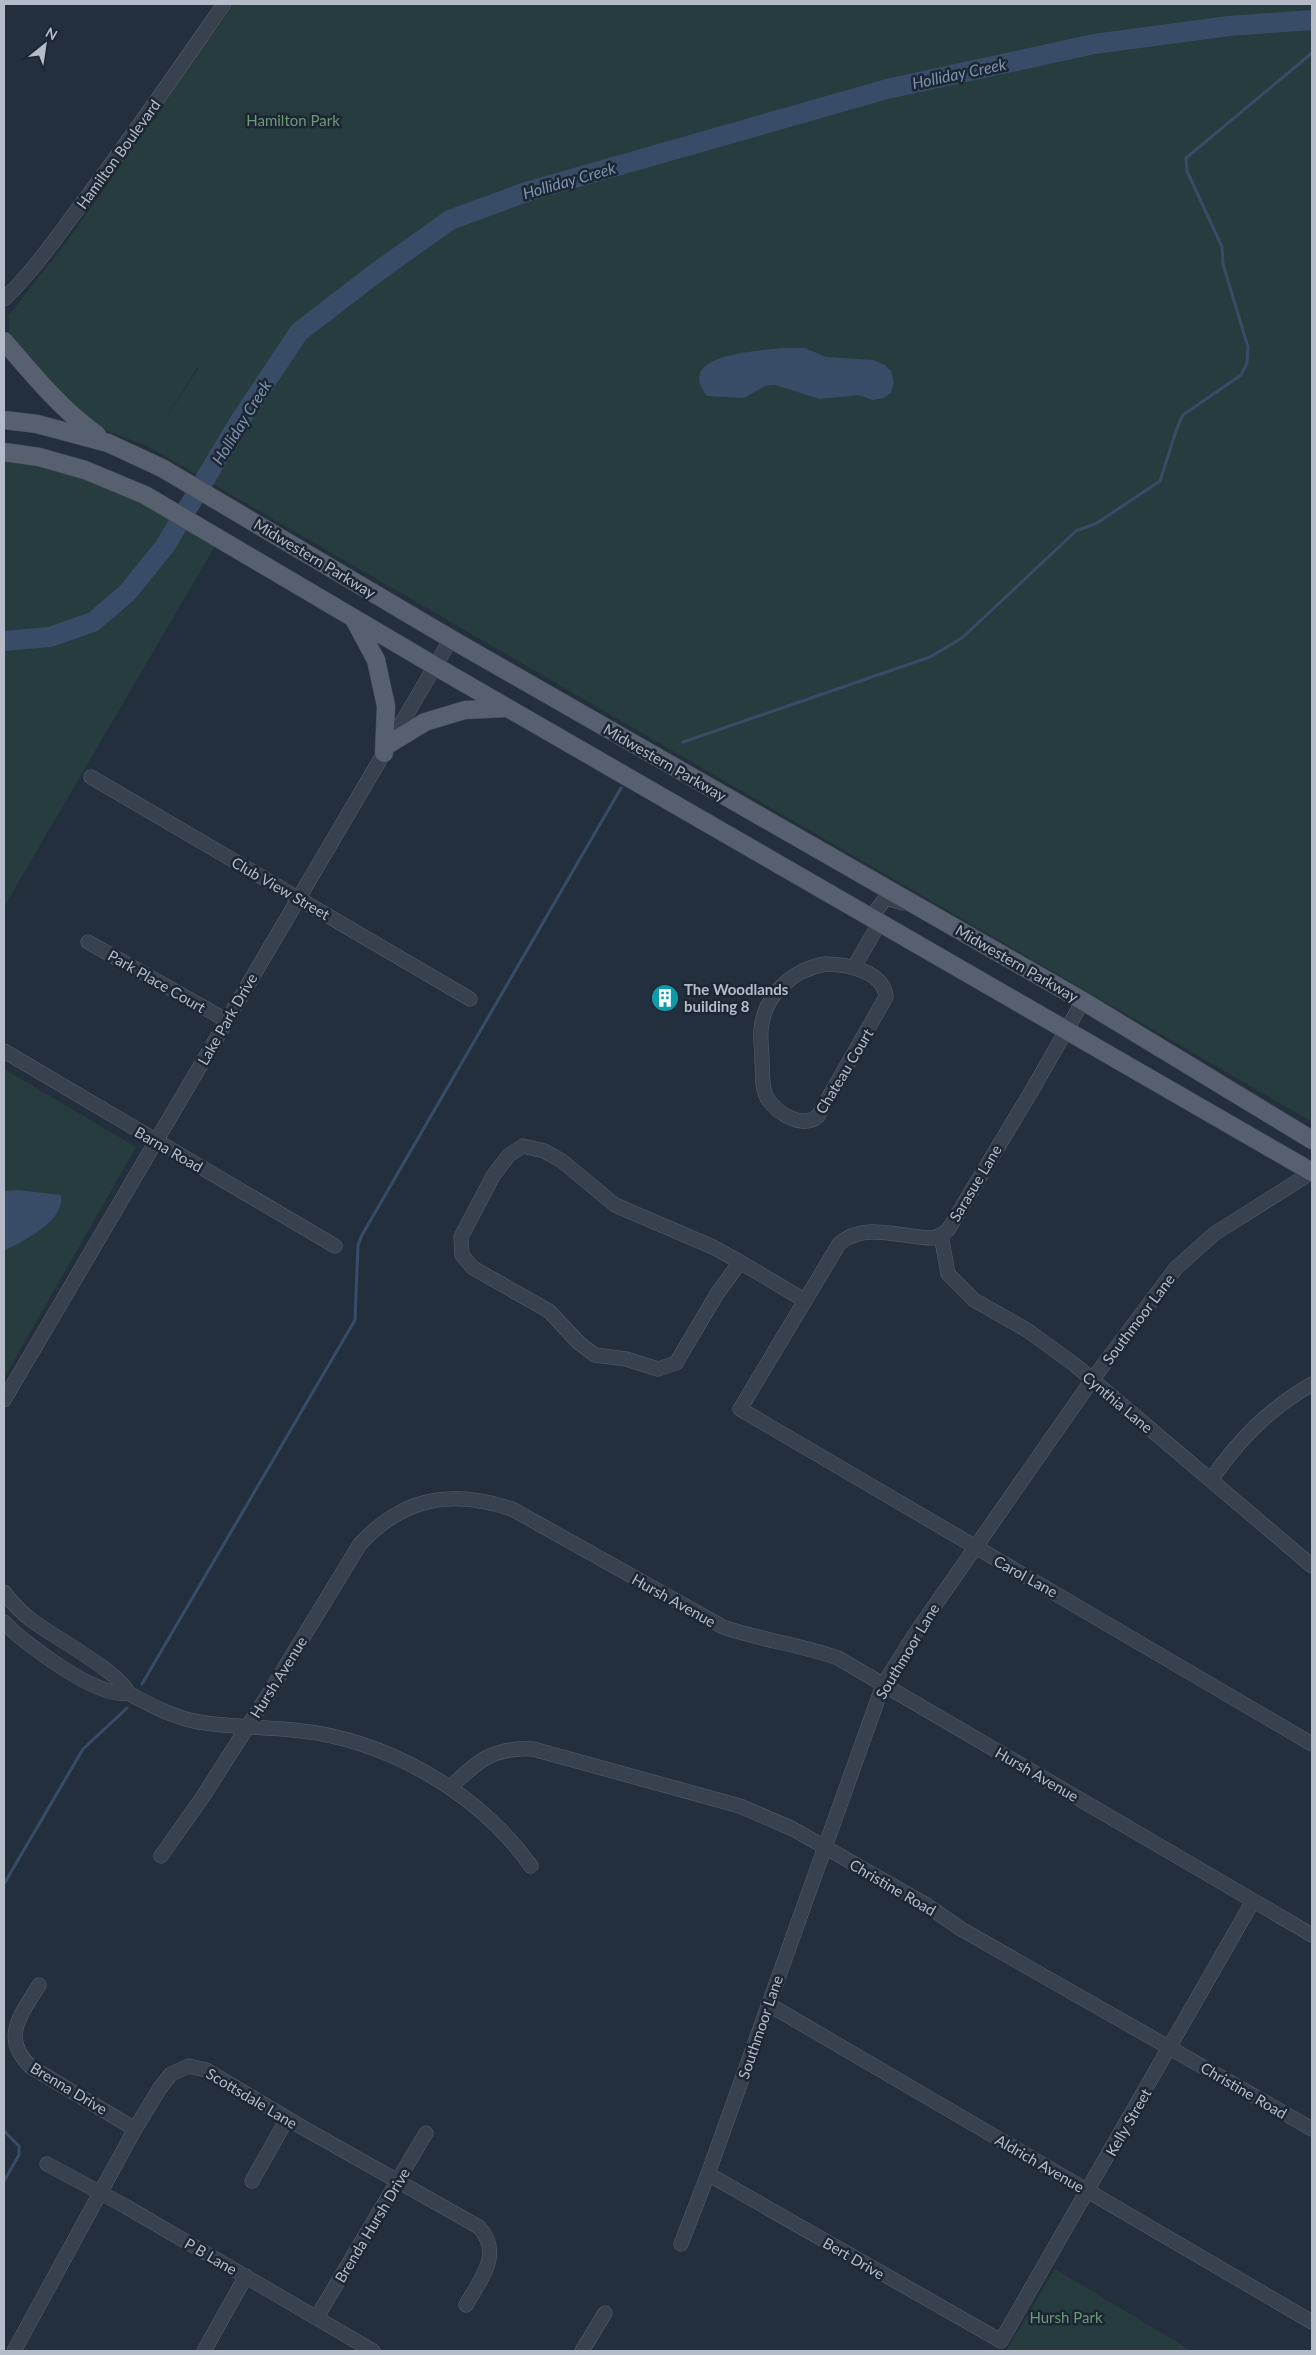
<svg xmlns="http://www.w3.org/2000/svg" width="1316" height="2355" font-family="Lato,sans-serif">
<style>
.green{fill:#263c3f;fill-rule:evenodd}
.water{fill:#394c67}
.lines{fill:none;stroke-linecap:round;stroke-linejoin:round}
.stream{stroke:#394c67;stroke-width:3}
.river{stroke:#394c67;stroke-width:20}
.minor-casing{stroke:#565f6c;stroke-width:15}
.major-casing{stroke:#414a57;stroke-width:19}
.minor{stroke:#38414e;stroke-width:14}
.major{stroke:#56606e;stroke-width:18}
.labels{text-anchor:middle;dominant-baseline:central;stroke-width:5;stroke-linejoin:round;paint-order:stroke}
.park-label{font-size:15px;fill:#6b9a76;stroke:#1d2633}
.street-label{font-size:15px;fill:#b4bcc9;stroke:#1d2633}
.poi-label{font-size:15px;font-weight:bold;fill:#b4bcc9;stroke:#1d2633;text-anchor:start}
.water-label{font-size:16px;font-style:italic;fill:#7c92b1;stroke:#1d2633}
</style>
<rect width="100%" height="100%" fill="#242f3e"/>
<g class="green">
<path d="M234 4H1312V1122L149 447 90 424 33 366 9 333V315L68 240ZM197 368 198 369 160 427Z"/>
<path d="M4 459C47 465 90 474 129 495 159 510 187 529 215 546L4 907Z"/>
<path d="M4 1069 136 1147 4 1378Z"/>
<path d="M1055 2269 1192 2351H1006Z"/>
</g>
<g class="water">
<path d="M783 348H805L826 357 873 360 885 365 891 371 894 382 891 393 884 398 873 400 858 395 820 399 775 385 765 386 744 398 707 396C673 353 760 351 783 348Z"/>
<path d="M18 1190 61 1195C65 1222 24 1240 4 1251V1191Z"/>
</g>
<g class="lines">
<g class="stream">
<path d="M683 742 930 657 962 638 1076 531 1097 523 1160 481 1177 428 1183 415 1241 375 1247 363 1248 347 1223 264 1222 247 1187 171 1186 158 1312 53"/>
<path d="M142 1684 355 1320 358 1245 362 1235 621 788"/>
<path d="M4 1884 83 1749 127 1708"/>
<path d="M4 2131 19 2146V2155L4 2181"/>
</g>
<path class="river" d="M4 641 50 637 93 622 127 593 165 546 241 419 299 332 377 272 450 220 529 191 887 89 1094 44 1229 26 1312 20"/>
<defs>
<g id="minor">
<path d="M4 299C34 271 58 235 83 202 132 137 178 70 224 4"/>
<path d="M91 777 470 999"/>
<path d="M871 917 886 898 903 903"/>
<path d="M88 942 226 1020"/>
<path d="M825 964C846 964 884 971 886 997L818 1116C803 1129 777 1114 767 1098 761 1087 763 1073 762 1060 762 1050 760 1040 761 1030 764 995 792 970 825 964Z"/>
<path d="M854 967 880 922"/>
<path d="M1083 1001 1031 1092 948 1230 941 1235 933 1238C902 1238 865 1221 839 1244L740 1409 1312 1744"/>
<path d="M4 1051 335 1246"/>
<path d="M523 1146 544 1151 562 1161 615 1205 713 1247 740 1262 717 1294 676 1363 658 1369 626 1359 595 1355 579 1343 549 1311 473 1268 462 1255 461 1237 493 1176 509 1155Z"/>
<path d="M941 1235 948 1274 974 1300 1027 1330 1075 1365 1312 1566"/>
<path d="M740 1262 804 1300"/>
<path d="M4 1400 451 639"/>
<path d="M1211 1480C1239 1439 1269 1409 1312 1384"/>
<path d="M4 1592C12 1603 23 1614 34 1622 53 1636 122 1674 128 1693 151 1705 174 1718 199 1722 230 1727 262 1727 294 1730 386 1739 477 1791 531 1866"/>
<path d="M4 1622C23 1643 100 1700 128 1693"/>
<path d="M451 1787C477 1761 493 1747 533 1749L740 1806 793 1829 925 1904 961 1929 1312 2129"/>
<path d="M161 1856 202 1798 271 1690 360 1544C404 1497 451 1489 512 1509L723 1627C761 1640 801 1645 838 1658L1312 1935"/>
<path d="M39 1985C21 2015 0 2038 31 2067L135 2129"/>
<path d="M768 2004 1312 2322"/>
<path d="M47 2164 125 2206 373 2351"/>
<path d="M708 2174 1001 2341 1253 1901"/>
<path d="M252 2181 287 2119"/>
<path d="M681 2244 708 2174 883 1685 917 1631 1092 1380 1176 1268 1214 1234 1312 1172"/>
<path d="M317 2317 426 2133"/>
<path d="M14 2351 135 2129 160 2088 171 2074 189 2066 206 2070 300 2126 479 2227C503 2254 481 2278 466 2305"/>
<path d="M204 2351 246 2276"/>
<path d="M582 2351 605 2313"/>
</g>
<g id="major">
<path d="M4 341C33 375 61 409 97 435"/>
<path d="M4 420 37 424 108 443 162 468 451 639 1083 1001 1312 1140"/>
<path d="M4 452 39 457 85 470 145 495 435 666 1312 1172"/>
<path d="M354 619 376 660 386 706 384 753"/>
<path d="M389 744 425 722 465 710 507 708"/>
</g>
</defs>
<use href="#minor" class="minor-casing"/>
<use href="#major" class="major-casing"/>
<use href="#minor" class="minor"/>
<use href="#major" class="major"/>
</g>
<defs>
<symbol id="building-disc" viewBox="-11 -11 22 22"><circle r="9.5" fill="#0f9aa8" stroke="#1d2633"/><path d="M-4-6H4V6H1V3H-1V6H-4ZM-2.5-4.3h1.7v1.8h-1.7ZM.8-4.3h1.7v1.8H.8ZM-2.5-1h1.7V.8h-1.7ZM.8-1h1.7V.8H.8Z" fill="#fff"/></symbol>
</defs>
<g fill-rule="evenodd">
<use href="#building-disc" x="649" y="982" width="32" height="32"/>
</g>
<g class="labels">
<g class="park-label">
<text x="293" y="120">Hamilton Park</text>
<text x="1066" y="2317">Hursh Park</text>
</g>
<g class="street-label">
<text transform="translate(118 154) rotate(-54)">Hamilton Boulevard</text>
<text transform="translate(315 558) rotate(31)">Midwestern Parkway</text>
<text transform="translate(665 762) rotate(30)">Midwestern Parkway</text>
<text transform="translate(281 888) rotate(30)">Club View Street</text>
<text transform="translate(1017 963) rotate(30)">Midwestern Parkway</text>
<text transform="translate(157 981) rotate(30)">Park Place Court</text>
<text transform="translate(227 1019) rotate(-60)">Lake Park Drive</text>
<text transform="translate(844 1071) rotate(-59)">Chateau Court</text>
<text transform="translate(169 1149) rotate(30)">Barna Road</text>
<text transform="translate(975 1183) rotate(-59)">Sarasue Lane</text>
<text transform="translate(1138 1319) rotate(-53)">Southmoor Lane</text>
<text transform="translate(1118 1402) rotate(40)">Cynthia Lane</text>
<text transform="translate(1026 1576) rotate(29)">Carol Lane</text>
<text transform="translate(674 1600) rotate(29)">Hursh Avenue</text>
<text transform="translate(907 1651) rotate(-59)">Southmoor Lane</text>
<text transform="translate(278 1677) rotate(-58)">Hursh Avenue</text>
<text transform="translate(1037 1774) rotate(30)">Hursh Avenue</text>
<text transform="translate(893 1887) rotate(30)">Christine Road</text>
<text transform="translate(760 2027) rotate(-71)">Southmoor Lane</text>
<text transform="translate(69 2088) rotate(31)">Brenna Drive</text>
<text transform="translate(1244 2090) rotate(30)">Christine Road</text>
<text transform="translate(252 2098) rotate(31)">Scottsdale Lane</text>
<text transform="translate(1128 2122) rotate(-60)">Kelly Street</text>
<text transform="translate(1040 2163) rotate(30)">Aldrich Avenue</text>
<text transform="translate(372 2225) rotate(-59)">Brenda Hursh Drive</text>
<text transform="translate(211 2256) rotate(30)">P B Lane</text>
<text transform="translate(854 2258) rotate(30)">Bert Drive</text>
</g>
<g class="poi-label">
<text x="684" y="989">The Woodlands<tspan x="684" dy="17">building 8</tspan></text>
</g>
<g class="water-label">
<text transform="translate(959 73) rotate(-12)">Holliday Creek</text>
<text transform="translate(569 180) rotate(-16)">Holliday Creek</text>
<text transform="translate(241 422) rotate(-58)">Holliday Creek</text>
</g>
</g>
<rect width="1316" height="2355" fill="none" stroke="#b4bcc9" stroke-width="10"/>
<g transform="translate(45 45) rotate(30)" stroke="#1d2633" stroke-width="4" paint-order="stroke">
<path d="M0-4L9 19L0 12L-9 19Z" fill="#b4bcc9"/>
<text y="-8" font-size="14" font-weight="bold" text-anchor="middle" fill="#b4bcc9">N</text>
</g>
</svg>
